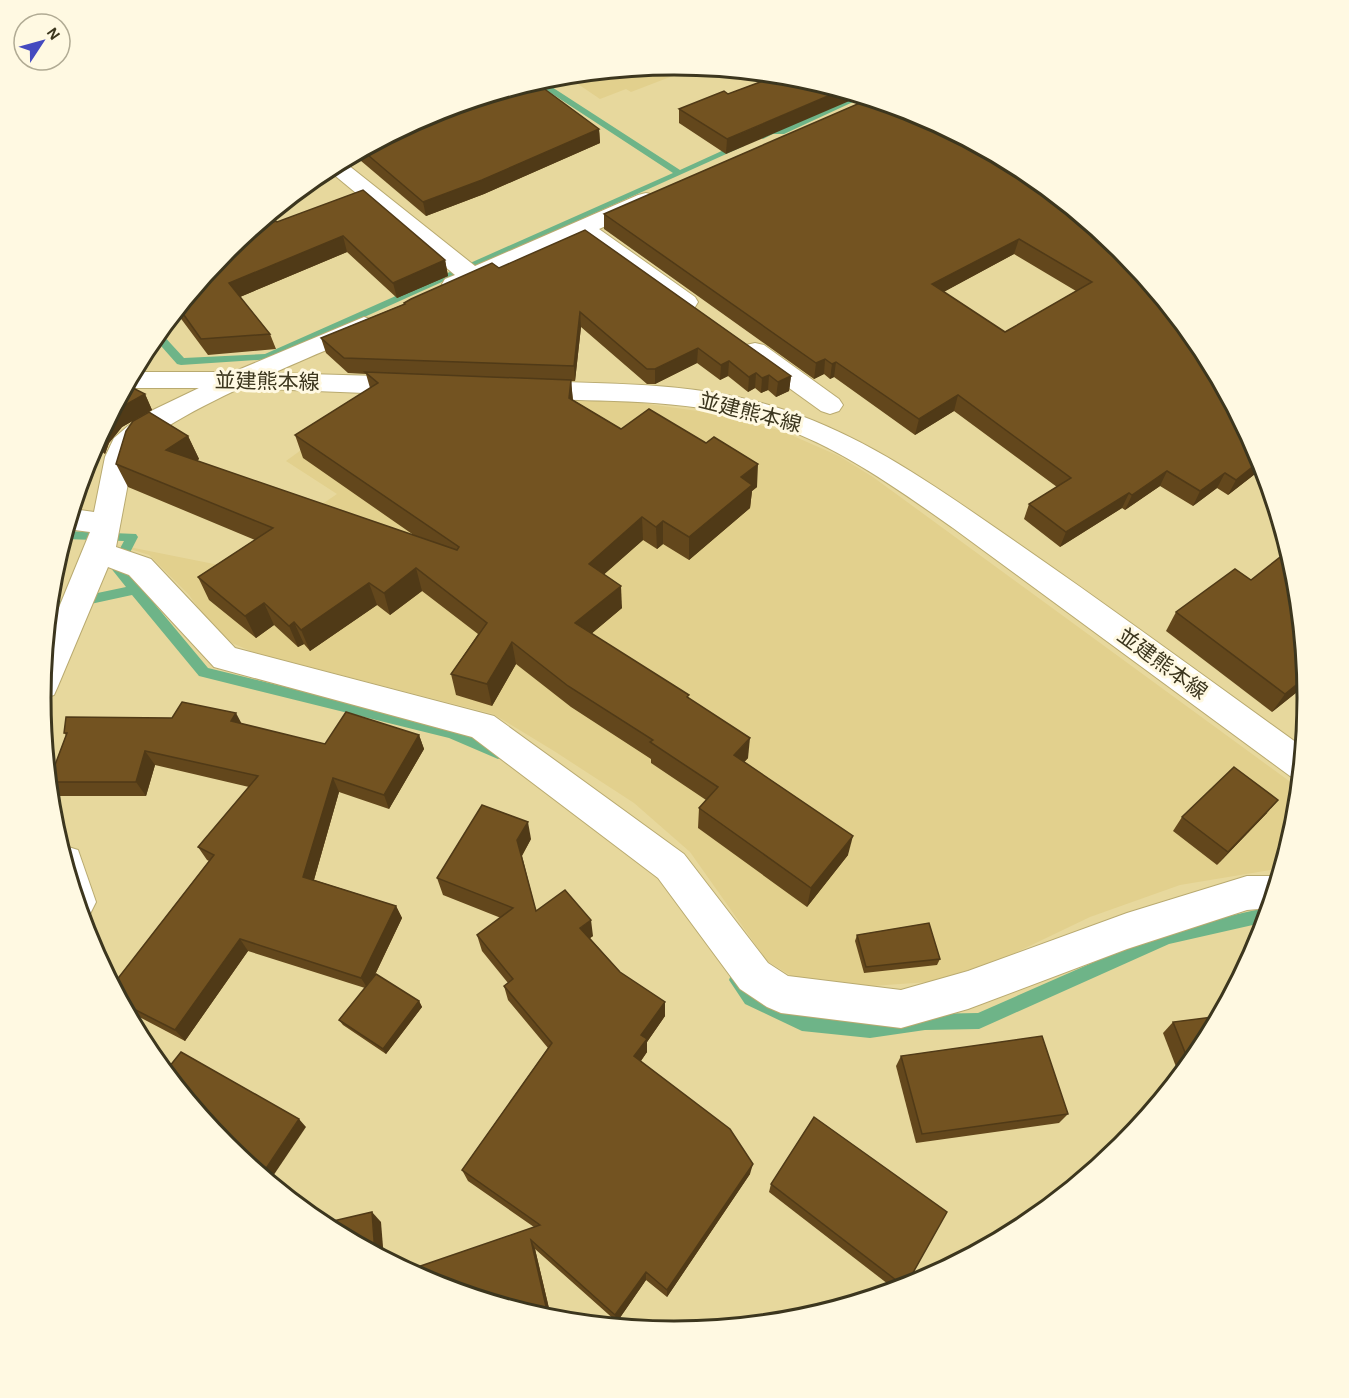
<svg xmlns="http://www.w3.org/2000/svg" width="1349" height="1398" font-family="'Alegreya Sans','Noto Sans JP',sans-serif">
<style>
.built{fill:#e2d08d}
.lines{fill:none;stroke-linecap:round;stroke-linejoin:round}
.stream{fill:#6eb488;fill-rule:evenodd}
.minor-casing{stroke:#b9aa70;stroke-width:2}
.major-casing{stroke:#b9aa70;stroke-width:2}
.minor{fill:#fff;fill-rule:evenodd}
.major{fill:#fff;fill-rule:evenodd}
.wall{fill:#63471c;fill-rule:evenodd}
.shaded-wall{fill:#503a17}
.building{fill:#735321;stroke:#503a17;stroke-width:1.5;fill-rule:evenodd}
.labels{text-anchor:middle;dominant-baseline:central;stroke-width:6;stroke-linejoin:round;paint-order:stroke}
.street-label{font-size:21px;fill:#3c361e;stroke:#fff9e2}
.rim{fill:none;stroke:#3c361e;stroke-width:3}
</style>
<rect width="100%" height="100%" fill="#e7d89d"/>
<g class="built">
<path d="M675 65 696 67 631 92 626 89 600 99 569 78 579 74Z"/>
<path d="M374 397 577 399 634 402 719 414 782 431 839 456 873 477 1300 789 1296 823 1283 868 1180 885 1090 917 1013 954 944 981 857 987 798 980 767 961 690 852 634 803 554 751 493 714 255 653 232 643 204 616 189 595 149 555 114 544 229 567 337 494 286 461Z"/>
</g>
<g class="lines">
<g class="stream">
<path d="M541 80 680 170 737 144 744 146 271 359 181 365 177 364 154 338 161 333 184 358 265 354 673 173 534 82Z"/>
<path d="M850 97 854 100 853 102 784 134H773L763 139 759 136 769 129H780Z"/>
<path d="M1005 160 1031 175H1025L1005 164Z"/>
<path d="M66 531 136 534 138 537 123 566 208 668 450 727 493 743 503 749 505 753 503 757 498 759 449 738 199 676 132 595 49 613 50 603 126 587 110 567 124 541 65 539Z"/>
<path d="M1269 907 1266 922 1169 944 979 1029 925 1030 870 1038 802 1031 745 1004 729 980 731 975 737 972 743 975 757 994 803 1015 870 1022 925 1014 978 1013 1167 930Z"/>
</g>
<defs>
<g id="minor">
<path d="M343 161 475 266 638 195 646 193 654 195 657 200 654 205 599 229 695 297 698 302 695 307 686 309 677 307 580 237 463 289 454 291 445 289 442 284 445 279 455 275 327 169Z"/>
<path d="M364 317 373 320 377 325 373 330C329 350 149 420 133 457L116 547 151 559 235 648 494 716 684 854 768 963 788 976 901 990 968 971 1127 913 1247 876H1280L1270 908 1247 910 1127 949 968 1009 901 1028 781 1013 767 1007 740 989 658 878 472 737 214 667 129 575 108 567 58 686 54 695 41 699 46 639 90 532 67 529 73 509 94 512 105 457 114 438 128 426 153 410 226 375Z"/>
<path d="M755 343 764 345 839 399 843 405 839 411 830 414 821 411 746 357 742 351 746 345Z"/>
<path d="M65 846 78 850 96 902 90 914 81 917 60 847Z"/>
</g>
<g id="major">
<path d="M134 372H241L414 377 423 380 427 386 423 392 414 395 241 388H126Z"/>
<path d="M529 381C610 384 694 382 772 406 863 433 939 489 1016 542 1113 609 1208 679 1304 748L1301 780 1290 776 953 528C892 485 828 439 755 419 682 399 604 401 529 399L520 396 516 390 520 384Z"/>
</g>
</defs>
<use href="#minor" class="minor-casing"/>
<use href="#major" class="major-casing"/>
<use href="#minor" class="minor"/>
<use href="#major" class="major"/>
</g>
<g class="wall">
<path d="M779 75 726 154 679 123V109L728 94Z"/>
<path d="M432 113 599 129 600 143 484 194 426 216 354 155Z"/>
<path d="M1048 190 1260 457 1264 467 1228 495 1217 488 1193 506 1160 486 1125 510 1122 508 1060 547 1024 519 1029 504 1057 487 954 411 915 435 834 377 830 379 824 374 814 379 604 229V214ZM1014 254 1076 291 1005 332 943 292Z"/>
<path d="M277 222 445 260 448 276 397 298 347 252 240 297 270 334 276 349 208 355 176 312 226 250Z"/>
<path d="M499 268 791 376 789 391 776 397 768 390 761 393 755 388 748 392 728 376 720 380 697 363 655 384H647L581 327 575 381H571L573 400 621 429 757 487 752 491 750 508 689 560 663 544 657 549 643 540 604 574 622 608 591 634 689 698 748 758 744 762 848 855 807 907 698 828 699 808 706 800 651 763V759L571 707 516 664 492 706 456 695 451 674 478 634 422 591 390 615 377 605 310 651 304 644 298 647 274 625 256 638 209 600 198 577 255 540 128 487 116 464 188 436 199 459 197 461 415 536 303 458 295 435 370 388 366 374 348 373 326 353 321 338 404 304V303Z"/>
<path d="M127 385 145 394 152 410 122 427 109 443 105 454 101 451 87 461 89 456Z"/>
<path d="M1296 576 1307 684 1272 712 1166 631 1176 612 1251 580Z"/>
<path d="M241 724 325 744 419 735 424 749 389 809 339 792 314 880 396 906 402 918 374 977 419 1001 422 1007 386 1054 343 1025 339 1020 365 988 248 951 185 1041 126 1010 112 986 209 861 207 860 198 847 249 787 155 765 146 796H60L49 783V781L66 735 64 733Z"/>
<path d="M1267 813 1217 865 1173 831 1182 817Z"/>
<path d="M531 839 522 856 536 911 593 936 590 938 620 972 665 1016 647 1042V1052L641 1061 750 1174 667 1297 646 1280 617 1322 535 1249 552 1321 432 1285 534 1227 468 1181 462 1170 548 1048 508 1000 504 986 508 983 482 951 477 935 501 918 443 895 437 878Z"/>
<path d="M857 935 940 959 937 965 864 973 855 941Z"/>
<path d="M1261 938 1260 942 1253 956 1250 949Z"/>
<path d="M1173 1022 1201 1052 1180 1077 1163 1033Z"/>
<path d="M901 1056 1068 1114 1059 1123 916 1143 896 1066Z"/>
<path d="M771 1184 905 1287 904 1289 897 1291 769 1192Z"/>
</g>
<g class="shaded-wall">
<path d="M842 90 861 96 726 154 727 139Z"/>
<path d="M599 129 600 143 484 194 426 216 423 202Z"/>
<path d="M343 236 347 252 235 299 229 283Z"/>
<path d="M1019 239 1014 254 929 300 932 284Z"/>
<path d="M445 260 448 276 397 298 393 283Z"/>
<path d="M580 312 581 327 575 381 574 366Z"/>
<path d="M698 348 697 363 655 384V369Z"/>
<path d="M825 359 824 374 814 379 816 363Z"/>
<path d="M729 361 728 376 720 380 721 365Z"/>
<path d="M836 362 834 377 830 379 832 364Z"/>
<path d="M756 373 755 388 748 392 749 377Z"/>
<path d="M769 375 768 390 761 393 762 378Z"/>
<path d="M791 376 789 391 776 397 778 382Z"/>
<path d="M571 380 573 403 569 398Z"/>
<path d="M145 394 152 410 122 427 109 443 105 454 98 440 112 413 114 411Z"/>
<path d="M958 395 954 411 915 435 919 419Z"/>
<path d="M188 436 199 459 177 474 166 450Z"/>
<path d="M96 442 101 451 87 461 89 456Z"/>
<path d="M1261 460 1264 467 1228 495 1236 480Z"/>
<path d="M758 464 757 487 752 491 750 508 689 560V537L741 477Z"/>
<path d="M1167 471 1160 486 1125 510 1132 495Z"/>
<path d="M1225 473 1217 488 1193 506 1200 491Z"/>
<path d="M1129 493 1122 508 1060 547 1066 532Z"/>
<path d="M642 517 643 540 591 586 589 564Z"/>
<path d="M663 521V544L657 549 656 527Z"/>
<path d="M416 568 422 591 390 615 384 593Z"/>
<path d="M369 583 377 605 310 651 301 630Z"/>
<path d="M621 586 622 608 578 645 575 623Z"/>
<path d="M264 603 274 625 256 638 245 616Z"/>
<path d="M294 622 304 644 298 647 289 626Z"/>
<path d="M512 642 516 664 492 706 487 684Z"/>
<path d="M1306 677 1307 684 1272 712 1285 694Z"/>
<path d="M236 713 244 728 231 721Z"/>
<path d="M419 735 424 749 389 809 384 795Z"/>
<path d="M750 738 748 758 732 775 734 755Z"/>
<path d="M145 751 155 765 146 796 136 782Z"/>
<path d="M333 778 339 792 311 890 303 877Z"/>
<path d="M1278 800 1267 813 1217 865 1228 852Z"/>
<path d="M528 822 531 839 521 857 517 840Z"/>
<path d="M853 836 848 855 807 907 811 888Z"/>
<path d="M396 906 402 918 368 989 361 978Z"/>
<path d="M591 920 593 936 583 943 580 928Z"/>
<path d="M240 939 248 951 185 1041 175 1030Z"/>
<path d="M419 1001 422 1007 386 1054 383 1049Z"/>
<path d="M665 1002V1016L647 1042V1052L635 1069 634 1056 641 1035Z"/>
<path d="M299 1119 306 1127 269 1182 261 1176Z"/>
<path d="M753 1164 750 1174 667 1297V1290Z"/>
<path d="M372 1212 381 1222 384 1259 375 1254Z"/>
<path d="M531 1240 535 1249 552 1321 549 1320Z"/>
<path d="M646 1272V1280L617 1322 615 1315Z"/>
</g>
<g class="building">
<path d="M779 75 799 77 842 90 727 139 679 109 724 91 728 94Z"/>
<path d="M535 82 599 129 482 180 423 202 362 150 432 113Z"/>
<path d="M869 99 895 107 1048 190 1123 251 1202 347 1261 460 1236 480 1225 473 1200 491 1167 471 1132 495 1129 493 1066 532 1029 504 1071 478 958 395 919 419 836 362 832 364 825 359 816 363 604 214ZM1019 239 1092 282 1005 332 932 284Z"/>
<path d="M363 190 445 260 393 283 343 236 229 283 270 334 201 339 179 308 226 250 250 231 276 221 277 222Z"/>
<path d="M585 230 791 376 778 382 769 375 762 378 756 373 749 377 729 361 721 365 698 348 655 369H647L580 312 574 366 344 358 321 338 405 304 404 303 411 299 492 263 499 268Z"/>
<path d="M365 372 571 380 569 398 621 429 649 409 706 443 714 437 758 464 741 477 752 485 689 537 663 521 656 527 642 517 589 564 621 586 575 623 689 695 687 697 750 738 734 755 853 836 811 888 699 808 718 787 650 742 653 740 568 686 512 642 487 684 451 674 487 623 416 568 384 593 369 583 301 630 294 622 289 626 264 603 245 616 198 577 273 528 116 464 126 431 133 421 149 412 188 436 166 450 457 550 459 547 295 435 378 383Z"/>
<path d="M127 385 145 394 114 411 112 413Z"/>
<path d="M1289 550 1296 576 1306 677 1285 694 1176 612 1235 569 1251 580Z"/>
<path d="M182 702 236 713 231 721 325 744 346 712 419 735 384 795 333 778 303 877 396 906 361 978 240 939 175 1030 122 1003 112 986 214 855 198 847 258 776 145 751 136 782H49V781L67 733H64L66 717 172 718Z"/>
<path d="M1234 767 1278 800 1228 852 1182 817Z"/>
<path d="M482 805 528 822 517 840 536 911 565 890 591 920 580 928 620 972 665 1002 641 1035 647 1039 634 1056 730 1129 753 1164 667 1290 646 1272 615 1315 531 1240 549 1320 432 1285 406 1271 540 1225 462 1170 552 1043 504 986 513 979 477 935 513 908 437 878Z"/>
<path d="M929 923 940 959 866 967 857 935Z"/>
<path d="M376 974 419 1001 383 1049 339 1020Z"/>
<path d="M1221 1016 1201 1052 1190 1065 1173 1022Z"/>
<path d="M1042 1036 1068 1114 922 1134 901 1056Z"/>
<path d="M181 1052 299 1119 261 1176 226 1147 165 1072Z"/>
<path d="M814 1117 947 1212 905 1287 771 1184Z"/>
<path d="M372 1212 375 1254 320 1224Z"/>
</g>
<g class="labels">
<g class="street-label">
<text transform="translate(267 382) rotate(1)">並建熊本線</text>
<text transform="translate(750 413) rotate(14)">並建熊本線</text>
<text transform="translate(1162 664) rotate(36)">並建熊本線</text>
</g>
</g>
<path d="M0 0H1349V1398H0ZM51 698a623 623 0 1 1 1246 0a623 623 0 1 1-1246 0Z" fill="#fff9e2" fill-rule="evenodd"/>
<path class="rim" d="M51 698a623 623 0 1 1 1246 0a623 623 0 1 1-1246 0Z"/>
<g transform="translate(42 42) rotate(54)"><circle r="28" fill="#fff9e2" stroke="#b1ab94" stroke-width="1.5"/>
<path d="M0-4.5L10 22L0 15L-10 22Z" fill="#454abf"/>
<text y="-9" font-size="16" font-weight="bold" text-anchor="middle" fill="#3c361e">N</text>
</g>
</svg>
